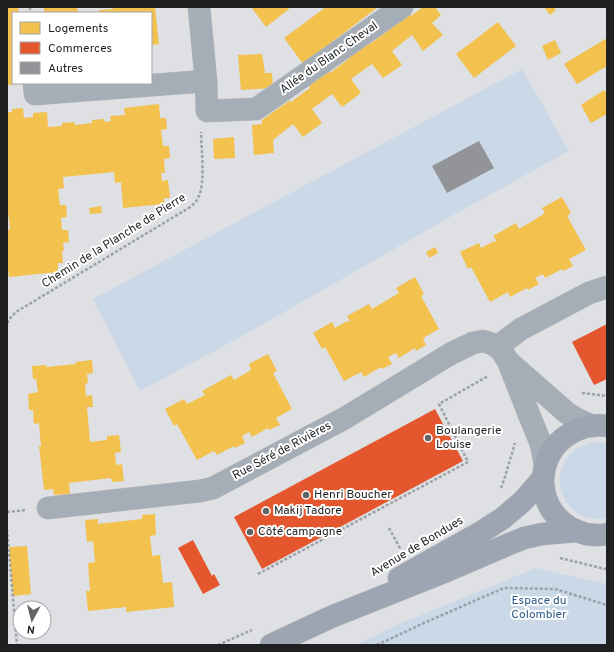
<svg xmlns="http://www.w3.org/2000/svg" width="614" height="652" font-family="Overpass,sans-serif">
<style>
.green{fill:#cad8e8}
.homes{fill:#f2c14e}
.shops{fill:#e4572e}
.building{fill:#939497}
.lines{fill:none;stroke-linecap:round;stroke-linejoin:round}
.street-casing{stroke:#bcbdbf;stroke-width:23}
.primary-casing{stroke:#bcbdbf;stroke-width:23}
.path{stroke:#9ca1a8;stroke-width:2.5;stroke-dasharray:3 2;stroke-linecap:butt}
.street{stroke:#a5adb6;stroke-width:22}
.primary{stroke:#9ca5b1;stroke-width:22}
.poi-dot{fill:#616366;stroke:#fff;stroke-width:1.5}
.labels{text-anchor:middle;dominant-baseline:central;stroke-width:4;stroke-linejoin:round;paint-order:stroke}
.street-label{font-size:12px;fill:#1e2022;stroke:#fff}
.poi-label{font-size:12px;fill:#1e2022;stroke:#fff;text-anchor:start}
.park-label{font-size:12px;fill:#2d5886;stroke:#fff}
</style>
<rect width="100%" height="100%" fill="#dee0e3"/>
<g class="green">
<path d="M522 69 569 151 450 217 244 335 140 391 93 299Z"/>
<path d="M595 442 607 443V518C556 528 538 453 595 442Z"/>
<path d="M536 568 607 584V645H356L397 625Z"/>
</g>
<g class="homes">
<path d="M7 7H18L19 13H13V83H20V84L7 85Z"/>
<path d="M44 7H77L78 13H44Z"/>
<path d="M113 7H155L159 44 151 45V13H99V10L113 9Z"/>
<path d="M251 7H288L289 9 266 27Z"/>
<path d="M326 7H378L303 64 284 38Z"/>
<path d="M423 7H435L441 15 432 23 443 35 423 51 412 35 392 51 402 65 383 78 372 64 351 79 361 93 342 107 332 94 312 109 322 123 303 137 293 124 273 140 274 153 254 155 252 125 262 124V120L289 101 291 102 310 88 309 86 329 71 330 73 350 58 348 56 369 42 370 44 410 14 411 16Z"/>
<path d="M544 7H554L556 10 550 15Z"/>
<path d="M498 22 516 46 474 78 456 54Z"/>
<path d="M607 38V66L577 84 564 64Z"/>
<path d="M555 40 561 53 548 60 542 46Z"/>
<path d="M262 54 265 73H272L273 88 241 90 238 55Z"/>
<path d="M604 90 607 95V114L591 123 581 105Z"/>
<path d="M159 104 160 118H166L167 129 161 130 163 146H169L170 158 164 159 165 173H161L162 181 168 180 170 198H164V204L123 208 121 182 115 183 114 172 63 177 64 188 58 189 60 205H66L67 217 61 218 62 230H68L69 242 63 243 64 251H62L63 263H58V272L9 277 7 260V230L10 229 8 212 7 213V112H12V109L23 108 24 118 33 117V113L47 112 48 127 62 126V123L74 122 75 125 92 123V120L104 119 105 122 111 121 110 116 125 115 124 108Z"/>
<path d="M234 137 235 158 214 159 213 139Z"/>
<path d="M562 197 571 213 567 216 586 250 569 259 573 266 563 271 562 269 545 278 543 274 535 278 539 284 528 290 527 288 510 297 508 292 490 302 471 267 468 269 460 252 479 243 481 248 494 241V242L497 241 493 236 516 223 519 229 534 220 545 213 542 208Z"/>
<path d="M101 206 102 213 90 214 89 208Z"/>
<path d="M435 247 438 253 429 258 426 252Z"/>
<path d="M415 277 424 294 421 296 439 329 423 338 426 345 416 351 415 348 399 358 396 353 388 357 392 364 382 369 381 367 364 377 361 372 344 381 325 347 322 349 313 333 332 322 335 328 347 321 348 322 350 321 347 316 369 304 372 309 399 293 396 288Z"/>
<path d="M268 354 277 371 273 373 292 409 276 418 280 425 269 430 268 428 252 437 249 432 242 436 245 443 235 448 234 446 217 455 214 451 197 460 177 424 174 426 165 409 184 399 187 404 205 395 202 391 231 375 234 380 251 370 249 364Z"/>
<path d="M92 360 93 373 87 374 88 383 85 384 86 396 92 395 93 407H87L90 442 107 440V436L119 435 121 452 115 453 116 465 122 464 124 481 112 482 111 478 69 483 70 494 54 495 53 489 44 490 39 446H41L39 423 34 424 33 410H29L28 394 38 392 36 379H33L32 366 46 365V367L76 364 75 362Z"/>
<path d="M155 514 156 535 150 536 152 556 160 555 163 583 172 582 174 607 126 612V607L88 611 86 591H90L88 563 95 562 93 541 87 542 85 520 98 519V524L142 519V515Z"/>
<path d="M27 546 31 594 13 596 9 547Z"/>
</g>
<g class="shops">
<path d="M607 324V379L594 385 572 342Z"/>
<path d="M435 409 463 461 262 569 234 517Z"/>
<path d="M193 540 212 576 214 574 220 585 203 594 178 548Z"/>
</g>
<path class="building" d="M479 141 494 168 447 193 432 166Z"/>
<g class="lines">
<defs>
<g id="street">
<path d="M199 7 206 81 207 111 256 109 402 7"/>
<path d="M34 83 35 94 206 81"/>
<path d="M497 347 521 329 589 293 607 287"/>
<path d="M510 363 567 413 577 419 593 426"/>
<path d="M48 508 200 491 213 488 345 418 452 353 473 343 483 341 493 344 501 350 508 361 530 417 541 444 545 465"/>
</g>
<g id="primary">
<path d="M607 426C595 424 582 427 571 433 532 455 534 513 577 531 586 535 597 536 607 534"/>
<path d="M399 578 483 531 503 518 523 501 543 478"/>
<path d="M271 645 331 617 449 570 507 545 524 538 542 534 577 531"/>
</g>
</defs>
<use href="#street" class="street-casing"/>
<use href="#primary" class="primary-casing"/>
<g class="path">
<path d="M30 7V13"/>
<path d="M7 323 11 317 16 312 187 209C192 206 196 202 198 198 206 183 201 149 201 132"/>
<path d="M582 393 607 396"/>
<path d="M501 488 504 480 515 443"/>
<path d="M7 512 26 510"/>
<path d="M389 528 401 550"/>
<path d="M7 529 17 645"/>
<path d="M560 558 605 569 607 568"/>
<path d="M258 574 468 462 439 404 488 376"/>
<path d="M218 645 252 630"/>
<path d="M377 645 424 623 504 588 555 589 607 605"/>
</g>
<use href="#street" class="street"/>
<use href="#primary" class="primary"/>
</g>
<g class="poi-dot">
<circle cx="428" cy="438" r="4"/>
<circle cx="306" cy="495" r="4"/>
<circle cx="266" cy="511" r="4"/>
<circle cx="250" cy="532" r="4"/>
</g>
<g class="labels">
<g class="street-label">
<text transform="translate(329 58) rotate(-35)">Allée du Blanc Cheval</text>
<text transform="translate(114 241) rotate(-32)">Chemin de la Planche de Pierre</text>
<text transform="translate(282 451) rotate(-28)">Rue Séré de Rivières</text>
<text transform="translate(417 547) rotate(-31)">Avenue de Bondues</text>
</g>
<g class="poi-label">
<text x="436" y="431">Boulangerie<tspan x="436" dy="14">Louise</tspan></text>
<text x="314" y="495">Henri Boucher</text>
<text x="274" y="511">Makij Tadore</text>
<text x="258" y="532">Côté campagne</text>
</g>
<g class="park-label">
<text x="539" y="601">Espace du<tspan x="539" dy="14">Colombier</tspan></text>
</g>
</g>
<rect width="614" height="652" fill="none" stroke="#1e2022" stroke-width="16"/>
<rect x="12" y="12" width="140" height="72" fill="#ffffff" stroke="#a5a6a7"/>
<rect x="20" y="22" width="20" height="12" fill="#f2c14e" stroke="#a5a6a7"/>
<text x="48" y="32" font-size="12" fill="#1e2022">Logements</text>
<rect x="20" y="42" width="20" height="12" fill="#e4572e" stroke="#a5a6a7"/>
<text x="48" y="52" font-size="12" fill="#1e2022">Commerces</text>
<rect x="20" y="62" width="20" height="12" fill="#939497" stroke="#a5a6a7"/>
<text x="48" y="72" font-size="12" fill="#1e2022">Autres</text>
<g transform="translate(32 620) rotate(187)"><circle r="19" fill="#ffffff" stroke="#a5a6a7"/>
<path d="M0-3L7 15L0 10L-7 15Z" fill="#616366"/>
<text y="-6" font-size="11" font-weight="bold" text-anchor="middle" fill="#1e2022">N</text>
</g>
</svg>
